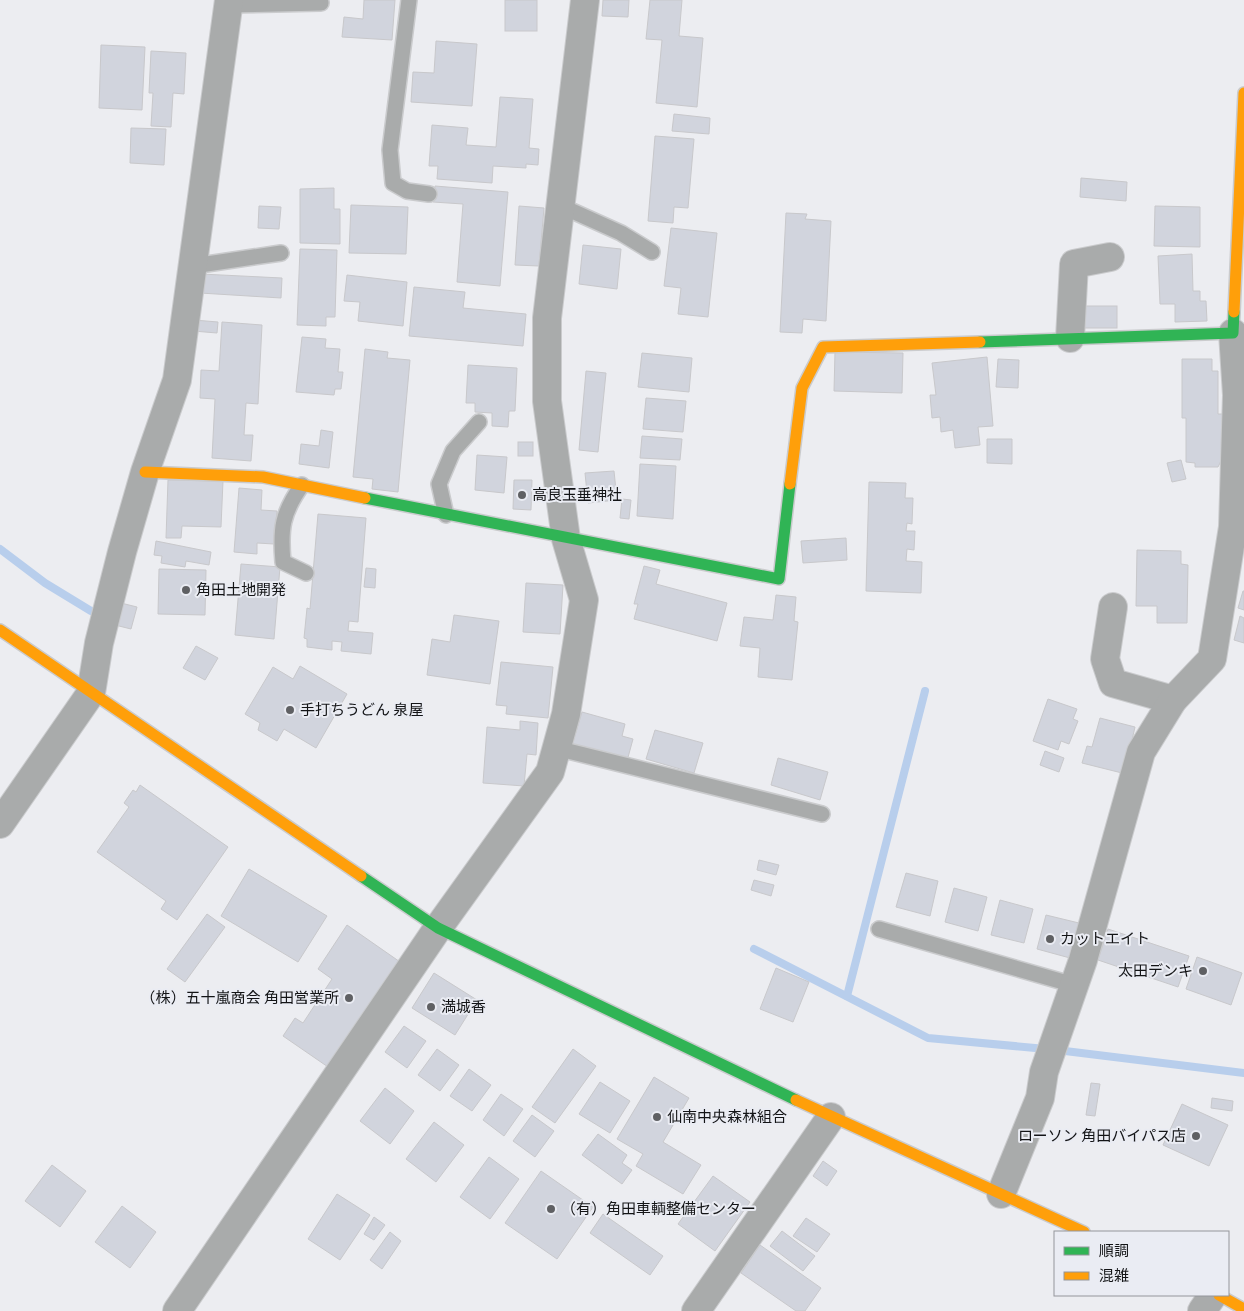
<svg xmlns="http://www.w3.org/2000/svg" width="1244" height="1311" font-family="'Fira Sans Condensed','Noto Sans JP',sans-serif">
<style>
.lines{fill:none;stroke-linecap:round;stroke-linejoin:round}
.stream{stroke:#b8ceec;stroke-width:8}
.building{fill:#d1d4dd;stroke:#c8c8cb}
.lane-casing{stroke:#cacbcd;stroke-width:18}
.street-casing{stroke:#cacbcd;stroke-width:30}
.fast-casing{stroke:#cacbcd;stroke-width:14}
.slow-casing{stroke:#cacbcd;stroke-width:14}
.lane{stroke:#a9abab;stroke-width:15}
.street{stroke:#a9abab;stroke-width:28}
.fast{stroke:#30b455;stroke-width:11}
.slow{stroke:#ff9f0a;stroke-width:11}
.poi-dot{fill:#5f6063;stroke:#eaecf3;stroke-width:2}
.labels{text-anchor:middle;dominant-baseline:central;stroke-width:4;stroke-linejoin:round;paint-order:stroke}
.poi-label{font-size:15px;fill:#131416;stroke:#eaecf3;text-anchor:start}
</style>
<rect width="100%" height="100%" fill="#ecedf1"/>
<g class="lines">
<g class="stream">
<path d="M0 549 45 583 91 611"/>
<path d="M754 949 928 1038 1046 1049"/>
<path d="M847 996 925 691"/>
<path d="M1057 1050 1244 1073"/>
</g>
</g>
<g class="building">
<path d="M364 0H395L392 40 342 37 344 17 363 19Z"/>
<rect x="505" y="0" width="32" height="31"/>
<path d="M603 0H629L628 17 602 16Z"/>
<path d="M650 0H682L679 36 703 38 697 107 656 103 662 40 646 39Z"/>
<path d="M436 41 477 44 472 106 411 102 413 72 434 73Z"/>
<path d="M101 45 145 47 142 110 99 108Z"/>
<path d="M151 51 186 53 184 94 173 93 171 127 151 126 153 93H149Z"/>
<path d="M500 97 533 99 529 148 539 149 538 165 526 164V168L493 166 492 183 437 179 438 166H429L432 125 468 128 466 145 496 147Z"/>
<path d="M674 114 710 118 709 134 672 131Z"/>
<path d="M131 128 166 129 164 165 130 163Z"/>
<path d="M655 136 694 139 688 208 674 207 673 223 648 221Z"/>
<path d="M1081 178 1127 182 1126 201 1080 197Z"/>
<path d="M435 186 508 192 500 286 457 282 463 204 433 202Z"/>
<path d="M334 188V209H340V244L300 243V189Z"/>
<path d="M351 205 408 207 406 254 349 253Z"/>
<path d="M259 206 281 207 279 229 258 228Z"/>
<path d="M519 206 544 208 539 266 515 265Z"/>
<path d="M1155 206 1200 207V247L1154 246Z"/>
<path d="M786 213 807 214 805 219 831 221 826 321 803 319 802 333 780 332Z"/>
<path d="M671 228 717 233 708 317 678 314 681 288 664 286Z"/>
<path d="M583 245 621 249 617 289 579 284Z"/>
<path d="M300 249 337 250 335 317H326V326L297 325Z"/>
<path d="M1192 254 1193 291H1200V301H1206L1207 321 1175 322V304H1160L1158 256Z"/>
<path d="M201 274 282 278 281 298 200 293Z"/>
<path d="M347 275 407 282 403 326 358 321 360 302 344 301Z"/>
<path d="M414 287 465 292 463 308 526 314 523 346 409 336Z"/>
<rect x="1082" y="306" width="35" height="22"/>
<path d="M194 320 218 322 217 333 193 331Z"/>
<path d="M222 322 262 325 258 404 246 403 244 435H253L251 461 212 458 215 399 200 398 201 370 219 371Z"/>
<path d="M302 337 326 339 325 348 340 349 338 372H343L341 389H335L334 395 296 392Z"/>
<path d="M365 349 388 352 387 358 410 360 398 492 372 489 373 479 353 477Z"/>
<path d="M835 352 903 353 902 393 834 391Z"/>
<path d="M642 353 692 358 689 392 638 387Z"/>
<path d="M987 357 993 426 978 427 980 445 955 448 953 430 941 432 940 417 932 418 930 395H936L932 363Z"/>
<path d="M998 359 1019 360 1018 388 996 387Z"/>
<path d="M1182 359H1212V371H1218V414H1227V461H1221L1218 467H1195V463L1186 462V418H1182Z"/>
<path d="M468 365 517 368 515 411H509L508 427 492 426V413L475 412V403H466Z"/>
<path d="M586 371 606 373 598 452 579 450Z"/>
<path d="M646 398 686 401 683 432 643 429Z"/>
<path d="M321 430 333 432 329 468 299 464 301 444 319 446Z"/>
<path d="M642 436 682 439 680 460 640 458Z"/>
<path d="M987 439H1012V464L987 463Z"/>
<rect x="518" y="442" width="15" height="14"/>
<path d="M477 455 507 457 504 493 475 490Z"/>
<path d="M1181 460 1186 479 1172 482 1167 463Z"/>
<path d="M640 464 676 466 673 519 637 516Z"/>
<path d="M614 471 617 500 588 503 585 473Z"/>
<path d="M168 480 223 481 221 527 182 526 181 538H166Z"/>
<path d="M514 480H532L531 510 513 509Z"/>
<path d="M869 482 906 483 905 498H913L912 524 907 523 906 531H915L914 550 907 549 906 561 922 562 921 593 866 591Z"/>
<path d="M239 488 262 490 261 510 277 511 274 544 257 543V554L234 552Z"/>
<path d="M622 499 631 500 629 519 620 518Z"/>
<path d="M318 514 366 518 358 622 349 621 348 631 373 633 371 654 341 651 342 642 332 641V650L307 647V639L304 638 307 608 310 609Z"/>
<path d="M846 538 847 560 803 563 801 541Z"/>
<path d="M156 541 211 552 209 565 186 561 185 567 161 563 162 556 154 555Z"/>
<path d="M1137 550 1181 551V564L1188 565 1187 623H1157V606H1136Z"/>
<path d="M241 564 280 567 274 639 235 635Z"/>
<path d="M644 566 660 570 656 584 727 603 717 641 634 619 638 604H634Z"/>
<path d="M366 568 376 569 375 588 364 587Z"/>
<path d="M159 569 206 570 205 615 158 614Z"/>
<path d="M526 583 563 585 560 634 523 632Z"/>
<path d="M1243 591H1244V610L1238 608Z"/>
<path d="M776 595 796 597 794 621 798 622 792 680 758 677 760 648 740 646 744 617 773 620Z"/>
<path d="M121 603 137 607 131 629 115 625Z"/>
<path d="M454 615 499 621 490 684 427 675 432 639 450 642Z"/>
<path d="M1240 616 1244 618V643L1234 640Z"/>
<path d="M196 646 218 658 205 680 183 668Z"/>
<path d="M501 662 553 667 548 718 506 714 507 706 496 705Z"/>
<path d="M300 666 347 694 316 748 284 729 277 741 258 730 260 723 245 714 273 667 293 679Z"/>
<path d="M1048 699 1077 709 1073 719 1078 721 1069 744 1061 741 1058 750 1033 741Z"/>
<path d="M582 712 625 724 622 736 633 739 627 761 572 745Z"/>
<path d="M1100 718 1135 727 1132 740 1136 742 1122 773 1082 763 1087 746 1092 747Z"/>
<path d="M520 721 538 723 536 755 527 754 524 786 483 783 487 727 520 730Z"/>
<path d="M655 730 703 743 694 773 646 759Z"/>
<path d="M1045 751 1064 758 1059 772 1040 765Z"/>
<path d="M778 758 828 772 820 800 771 785Z"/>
<path d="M140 785 228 847 177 920 161 909 166 901 97 852 129 807 124 803 133 790 136 792Z"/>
<path d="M759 860 779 865 776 875 757 870Z"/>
<path d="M249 869 327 916 298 962 221 916Z"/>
<path d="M906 873 938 881 930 916 896 907Z"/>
<path d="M754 880 774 885 771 896 751 890Z"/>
<path d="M954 888 987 897 978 931 945 922Z"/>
<path d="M1000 900 1033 909 1024 943 991 935Z"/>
<path d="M207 914 225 927 185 982 167 969Z"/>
<path d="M1046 915 1079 923 1070 958 1037 949Z"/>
<path d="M347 925 403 964 331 1069 283 1036 295 1018 303 1023 332 979 318 969Z"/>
<path d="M1108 929 1189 956 1178 987 1098 960Z"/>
<path d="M1197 957 1242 973 1231 1005 1186 989Z"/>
<path d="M776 968 809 982 793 1022 760 1009Z"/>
<path d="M434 973 477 1000 455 1035 412 1008Z"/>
<path d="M404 1026 426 1041 407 1068 385 1052Z"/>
<path d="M437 1049 459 1065 440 1091 418 1075Z"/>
<path d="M573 1049 596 1066 555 1123 532 1107Z"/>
<path d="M469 1069 491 1085 472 1111 450 1096Z"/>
<path d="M654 1077 689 1098 663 1142 701 1165 683 1194 636 1166 643 1154 617 1139Z"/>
<path d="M600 1082 630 1101 610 1133 579 1114Z"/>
<path d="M1091 1083 1100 1084 1095 1116 1086 1115Z"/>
<path d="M385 1088 414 1111 390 1144 360 1121Z"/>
<path d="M501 1094 523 1109 504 1136 483 1120Z"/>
<path d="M1212 1098 1233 1101 1232 1111 1211 1108Z"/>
<path d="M1182 1104 1228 1125 1209 1166 1163 1145Z"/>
<path d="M532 1115 554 1131 535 1157 513 1141Z"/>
<path d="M434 1122 464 1145 436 1182 406 1159Z"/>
<path d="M598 1134 627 1155 622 1163 632 1170 622 1184 582 1155Z"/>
<path d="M489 1157 519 1179 490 1219 460 1197Z"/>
<path d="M823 1161 837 1171 827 1186 813 1176Z"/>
<path d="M52 1165 86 1191 60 1227 25 1201Z"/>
<path d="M541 1171 593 1207 557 1259 505 1223Z"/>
<path d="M713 1176 750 1202 715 1251 678 1224Z"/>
<path d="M337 1194 370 1215 340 1260 308 1239Z"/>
<path d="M122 1206 156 1232 130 1268 95 1242Z"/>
<path d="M603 1214 663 1256 650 1275 590 1233Z"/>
<path d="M374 1217 385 1225 374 1240 364 1234Z"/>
<path d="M806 1218 830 1234 817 1252 793 1236Z"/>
<path d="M782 1231 815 1256 803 1271 770 1246Z"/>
<path d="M390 1232 401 1241 382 1269 370 1260Z"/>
<path d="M760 1245 821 1288 805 1311H796L741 1273Z"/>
</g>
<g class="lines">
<defs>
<g id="lane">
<path d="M409 0 390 150 393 183 407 191 429 194"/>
<path d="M228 5 321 3"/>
<path d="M561 206 621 233 652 252"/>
<path d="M193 266 281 253"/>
<path d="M302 485C282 513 280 529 283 562L306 573"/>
<path d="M446 515 439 484 453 451 479 422"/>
<path d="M556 748 822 814"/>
<path d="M879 929 1074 985"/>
</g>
<g id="street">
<path d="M1070 338 1074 264 1110 257"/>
<path d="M1113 607 1105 659 1113 683 1173 700"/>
<path d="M0 824 91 693 99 643 122 552 145 472 177 380 229 0"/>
<path d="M1001 1194 1040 1098 1044 1072 1083 960 1141 752 1173 700 1212 659 1233 527 1237 395 1233 333"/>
<path d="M177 1311 438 928 550 772 566 714 584 600 566 539 547 401V318L585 0"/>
<path d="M696 1311 831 1117"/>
<path d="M1202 1311 1213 1295"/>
</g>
<g id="fast">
<path d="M980 342 1233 333 1234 312"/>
<path d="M365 498 779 579 790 484"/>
<path d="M361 876 438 928 796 1100"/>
</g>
<g id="slow">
<path d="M1234 312 1244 93"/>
<path d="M145 472 263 477 365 498"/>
<path d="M790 484 802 388 823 347 980 342"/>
<path d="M0 630 361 876"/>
<path d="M796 1100 1084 1232"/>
<path d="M1219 1295 1244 1309"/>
</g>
</defs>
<use href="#lane" class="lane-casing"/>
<use href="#street" class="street-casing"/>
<use href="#fast" class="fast-casing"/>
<use href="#slow" class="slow-casing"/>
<use href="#lane" class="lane"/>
<use href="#street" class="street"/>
<use href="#fast" class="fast"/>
<use href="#slow" class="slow"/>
</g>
<g class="poi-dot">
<circle cx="522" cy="495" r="5"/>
<circle cx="186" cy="590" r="5"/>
<circle cx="290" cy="710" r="5"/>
<circle cx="1050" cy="939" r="5"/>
<circle cx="1203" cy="971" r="5"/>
<circle cx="349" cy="998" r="5"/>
<circle cx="431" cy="1007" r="5"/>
<circle cx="657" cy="1117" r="5"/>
<circle cx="1196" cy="1136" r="5"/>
<circle cx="551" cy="1209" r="5"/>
</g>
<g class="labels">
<g class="poi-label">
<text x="532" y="495">高良玉垂神社</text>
<text x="196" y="590">角田土地開発</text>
<text x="300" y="710">手打ちうどん 泉屋</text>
<text x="1060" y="939">カットエイト</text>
<text x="1193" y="971" text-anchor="end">太田デンキ</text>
<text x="339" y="998" text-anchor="end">（株）五十嵐商会 角田営業所</text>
<text x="441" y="1007">満城香</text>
<text x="667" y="1117">仙南中央森林組合</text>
<text x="1186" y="1136" text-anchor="end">ローソン 角田バイパス店</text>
<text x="561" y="1209">（有）角田車輌整備センター</text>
</g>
</g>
<rect x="1054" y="1231" width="175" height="65" fill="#eaecf3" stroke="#94969b"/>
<rect x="1064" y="1247" width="25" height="8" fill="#30b455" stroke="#94969b"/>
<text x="1099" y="1256" font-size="15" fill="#131416">順調</text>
<rect x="1064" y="1272" width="25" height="8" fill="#ff9f0a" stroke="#94969b"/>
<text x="1099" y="1281" font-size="15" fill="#131416">混雑</text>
</svg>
